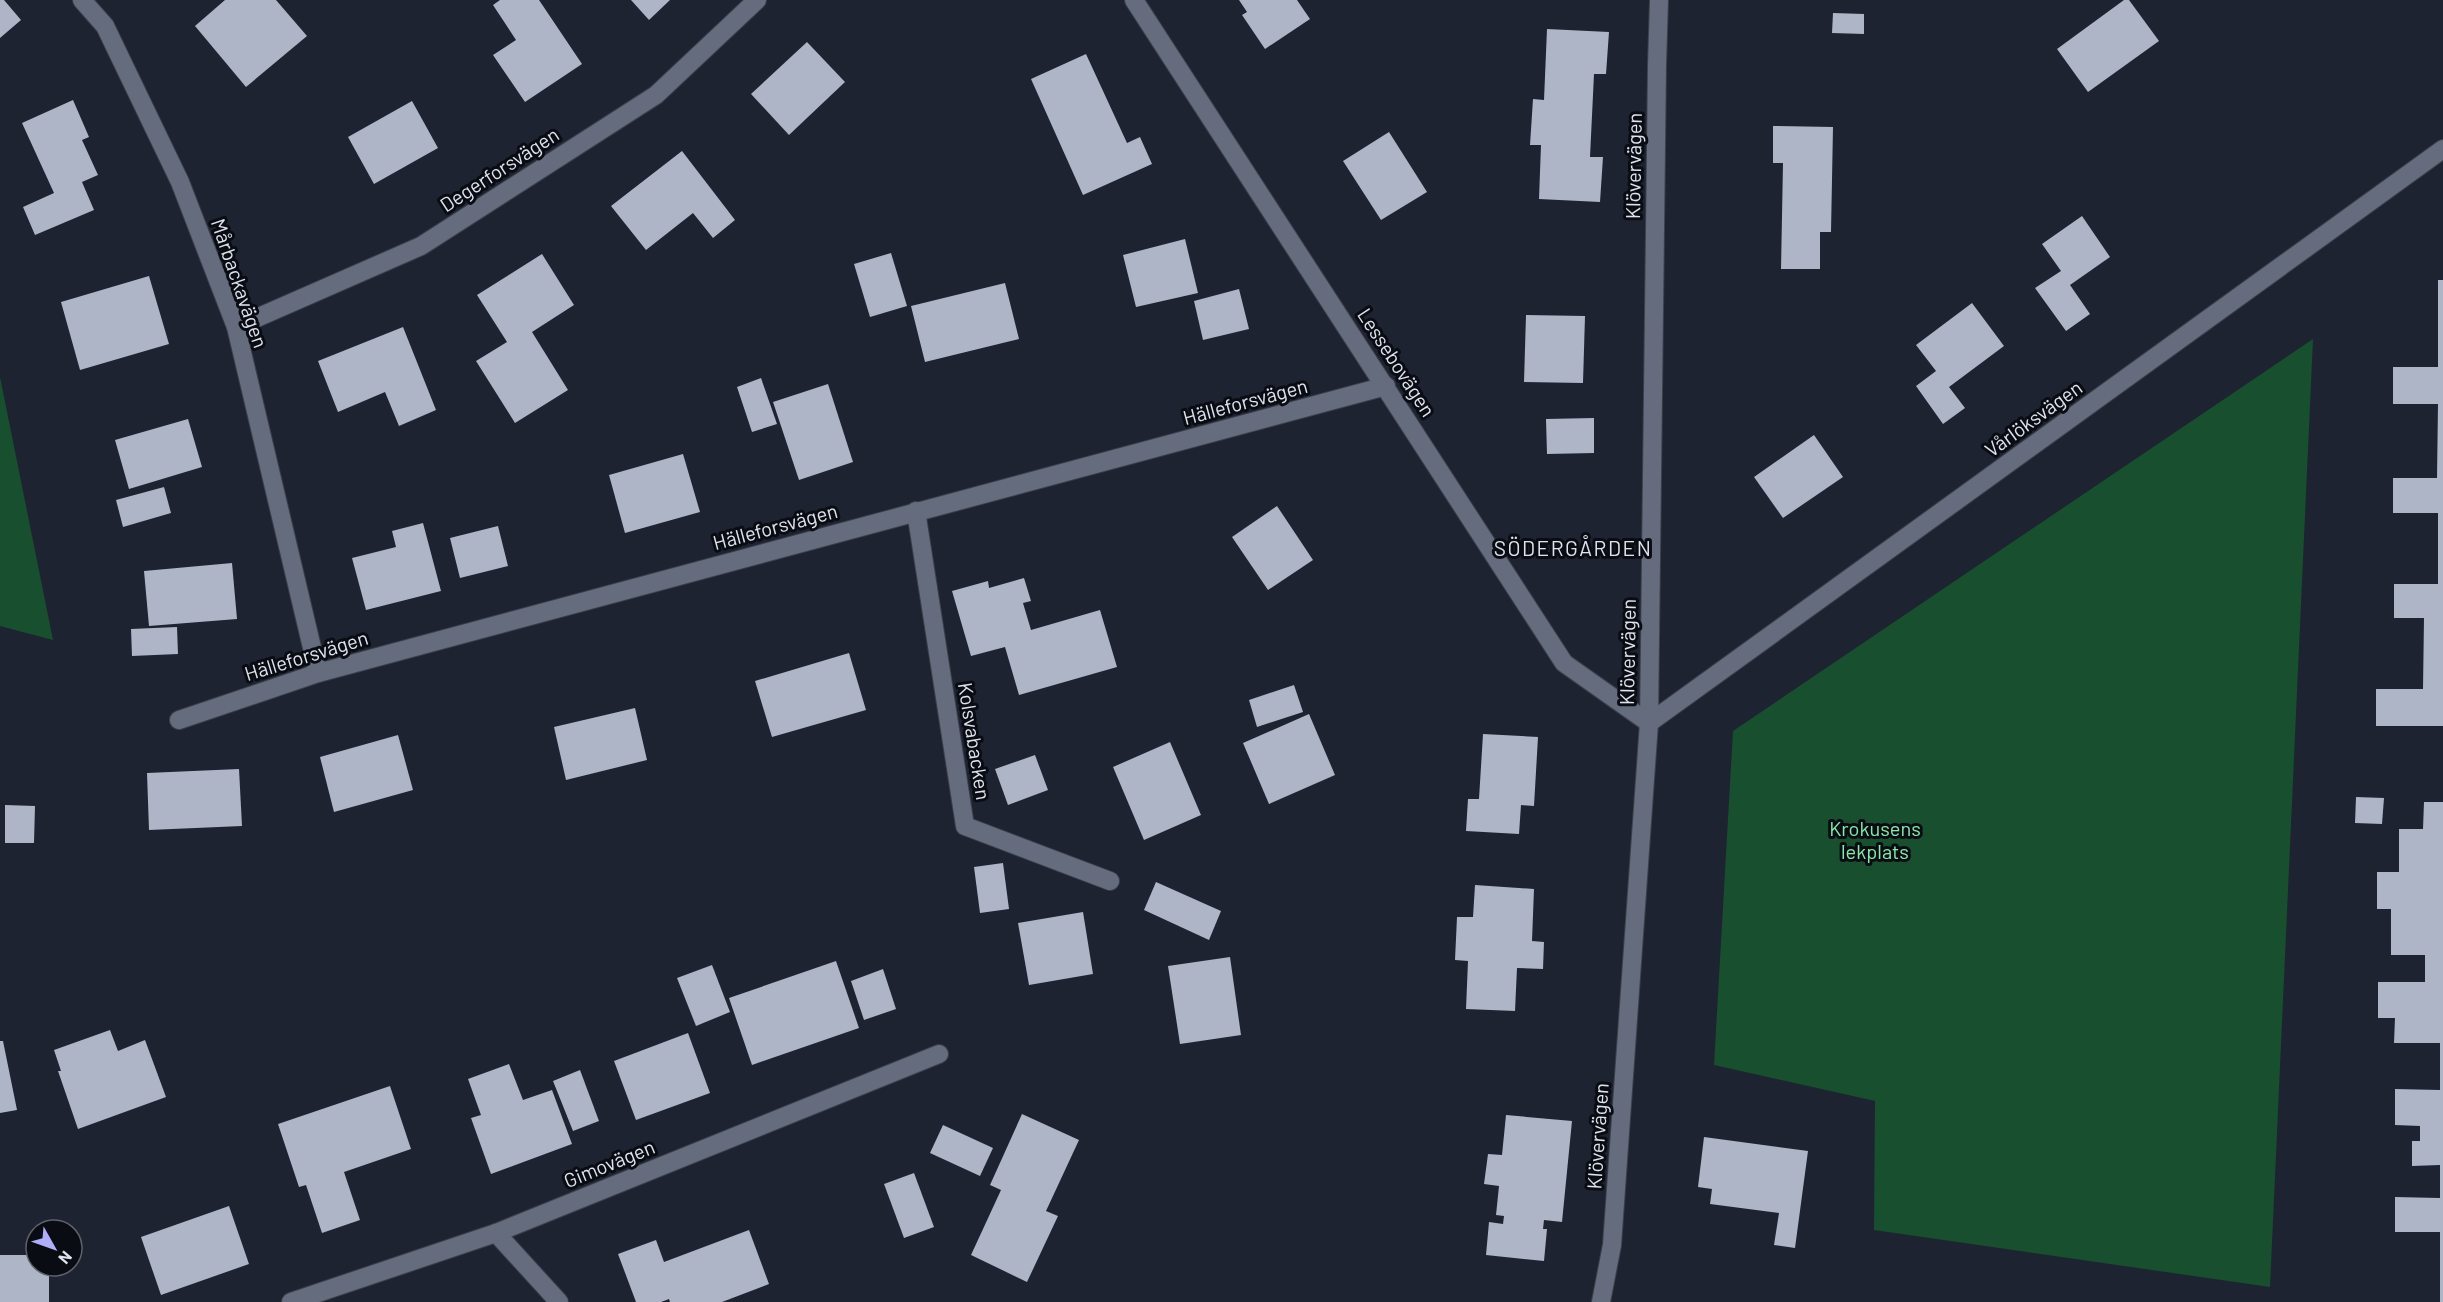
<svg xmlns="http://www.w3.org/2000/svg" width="2443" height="1302" font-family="Barlow,sans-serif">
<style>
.green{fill:#184f2f}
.building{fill:#aeb5c7}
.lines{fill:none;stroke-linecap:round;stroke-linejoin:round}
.minor-casing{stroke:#3c404b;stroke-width:20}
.minor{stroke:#656c7d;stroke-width:18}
.labels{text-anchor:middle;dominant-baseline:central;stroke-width:6;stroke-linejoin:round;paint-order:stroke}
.street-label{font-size:20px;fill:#dfe3ed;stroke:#0a0c13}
.park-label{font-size:20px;fill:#83eca9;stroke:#0a0c13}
.neighbourhood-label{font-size:21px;letter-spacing:1.5px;fill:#dfe3ed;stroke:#0a0c13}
</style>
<rect width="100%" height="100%" fill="#1e2331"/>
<g class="green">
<path d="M2313 339 2270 1287 1874 1230 1875 1101 1714 1065 1733 731Z"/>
<path d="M0 377 53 640 0 626Z"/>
</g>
<g class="building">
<path d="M0 0H4L21 20 0 38Z"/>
<path d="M225 0H276L307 36 246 87 195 26Z"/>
<path d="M500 0H539L582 64 525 102 493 55 516 40 493 5Z"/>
<path d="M631 0H670L649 20Z"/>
<path d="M1239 0H1297L1310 19 1265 49 1242 15 1247 12Z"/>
<path d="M2124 0H2129L2159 41 2088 92 2057 49Z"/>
<path d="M1833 13 1864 14V34L1832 33Z"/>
<path d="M1547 29 1609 32 1606 74H1594L1590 157H1603L1600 202 1539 199 1541 145H1530L1533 99 1544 100Z"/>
<path d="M807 42 845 82 789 135 751 94Z"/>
<path d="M1086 54 1127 143 1140 137 1152 164 1083 195 1031 79Z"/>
<path d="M73 100 89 137 82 140 98 175 82 182 94 210 35 235 23 207 54 193 22 123Z"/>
<path d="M412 101 438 148 374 184 348 137Z"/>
<path d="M1773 126 1833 127 1831 232H1820V269H1781L1783 163H1773Z"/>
<path d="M1389 132 1427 192 1381 220 1343 161Z"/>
<path d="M682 151 735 220 713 238 693 213 646 250 611 206Z"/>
<path d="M2082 216 2110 257 2070 285 2090 314 2066 331 2035 288 2061 271 2042 244Z"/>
<path d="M1185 239 1198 293 1136 307 1123 255Z"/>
<path d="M891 253 907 306 870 317 854 264Z"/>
<path d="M542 254 574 305 532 332 568 390 515 423 476 361 507 342 477 295Z"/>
<path d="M149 276 169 344 80 370 61 302Z"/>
<path d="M2438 280H2443V726H2376V689H2423L2424 618H2394V584H2438V513H2393V478H2437L2438 404H2393V367H2438Z"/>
<path d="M1005 283 1019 339 925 362 911 306Z"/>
<path d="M1239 289 1249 329 1203 340 1194 301Z"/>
<path d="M1972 303 2004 346 1949 387 1965 408 1943 424 1916 386 1936 371 1916 345Z"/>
<path d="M1526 315 1585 316 1583 383 1524 382Z"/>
<path d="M403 327 436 410 399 426 385 392 338 412 318 361Z"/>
<path d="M761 378 777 424 752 432 737 387Z"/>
<path d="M828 384 853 462 799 480 773 402Z"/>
<path d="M1594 418V453L1547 454 1546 419Z"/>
<path d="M188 419 202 467 129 489 115 440Z"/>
<path d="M1814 435 1843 477 1783 518 1754 477Z"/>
<path d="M683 454 700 512 625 533 609 475Z"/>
<path d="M164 487 171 513 123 527 116 500Z"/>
<path d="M1277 506 1313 560 1268 590 1232 537Z"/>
<path d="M423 523 441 591 366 610 352 558 396 547 392 531Z"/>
<path d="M498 526 508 566 460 578 450 538Z"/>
<path d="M232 563 237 619 149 626 144 571Z"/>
<path d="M1024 578 1031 601 1023 603 1031 630 1100 610 1117 667 1019 695 1005 647 971 656 952 591 988 581 989 588Z"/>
<path d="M177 627 178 654 132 656 131 629Z"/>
<path d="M849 653 866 710 772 737 755 681Z"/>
<path d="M1294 685 1303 712 1257 727 1249 700Z"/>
<path d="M635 708 647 760 566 780 554 727Z"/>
<path d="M1309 714 1335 775 1269 804 1243 743Z"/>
<path d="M1483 734 1538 737 1534 806 1521 805 1519 834 1466 831 1468 799H1479Z"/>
<path d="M398 735 413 790 334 812 320 757Z"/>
<path d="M1170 742 1201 815 1144 840 1113 767Z"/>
<path d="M1035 755 1048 790 1008 805 995 769Z"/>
<path d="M239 769 242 826 149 830 147 773Z"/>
<path d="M2356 797 2384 798 2382 824 2355 823Z"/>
<path d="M2424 802H2443V1302H2440V1232H2395V1197L2440 1198V1165L2412 1166V1141H2420V1126L2395 1125V1089L2440 1090V1043H2394L2395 1018H2378V982H2425V955H2391V909H2377V872H2399V829H2423Z"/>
<path d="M5 805 35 806 34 843H5Z"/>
<path d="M1003 863 1009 909 980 913 974 867Z"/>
<path d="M1156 882 1221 911 1209 940 1144 910Z"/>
<path d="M1475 885 1534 889 1532 941 1544 942 1543 969 1517 968 1515 1011 1466 1009 1468 961 1455 960 1457 917H1473Z"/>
<path d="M1083 912 1093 974 1029 985 1018 923Z"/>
<path d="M1230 957 1241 1035 1180 1044 1168 966Z"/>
<path d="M836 961 859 1028 752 1065 729 998Z"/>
<path d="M712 965 730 1012 696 1026 677 978Z"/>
<path d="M883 969 896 1009 864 1020 851 981Z"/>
<path d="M110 1030 118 1051 145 1040 166 1097 78 1129 58 1071H61L54 1050Z"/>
<path d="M688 1033 710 1093 636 1120 614 1061Z"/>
<path d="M0 1041H3L17 1110 0 1113Z"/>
<path d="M509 1064 523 1100 552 1090 572 1144 491 1174 471 1118 481 1115 468 1079Z"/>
<path d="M580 1070 599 1121 573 1131 553 1081Z"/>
<path d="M390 1086 411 1149 344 1172 360 1220 322 1233 306 1185 299 1187 278 1124Z"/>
<path d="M1022 1114 1079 1140 1046 1211 1058 1216 1027 1282 971 1255 1001 1190 990 1185Z"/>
<path d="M1506 1115 1572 1121 1562 1222 1544 1220 1543 1229H1547L1544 1261 1486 1255 1489 1222 1503 1224 1504 1216 1496 1215 1499 1186 1484 1184 1488 1154 1502 1155Z"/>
<path d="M943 1125 993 1148 980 1176 930 1153Z"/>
<path d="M1704 1137 1808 1151 1795 1248 1774 1245 1779 1213 1710 1204 1712 1189 1698 1187Z"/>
<path d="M914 1173 934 1227 904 1238 884 1184Z"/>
<path d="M229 1206 249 1264 161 1295 141 1237Z"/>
<path d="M749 1230 769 1284 722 1302H670L669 1299 661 1302H636L618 1254 656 1240 664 1262Z"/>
<path d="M0 1255H36V1266H49V1302H0Z"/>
</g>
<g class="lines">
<defs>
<g id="minor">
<path d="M82 0 105 26 180 182 236 327 318 673"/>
<path d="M1134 0 1564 663 1649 723 2443 149"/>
<path d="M236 327 421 246 656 95 757 0"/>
<path d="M916 511 965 826 1110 881"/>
<path d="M179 720 318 673 1386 386"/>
<path d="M496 1233 559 1302"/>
<path d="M291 1302 496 1233 939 1054"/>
<path d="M1601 1302 1612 1245 1649 723 1657 65 1659 0"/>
</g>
</defs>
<use href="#minor" class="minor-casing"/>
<use href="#minor" class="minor"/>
</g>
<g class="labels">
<g class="street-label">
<text transform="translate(1633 166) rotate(-89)">Klövervägen</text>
<text transform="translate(499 169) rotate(-33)">Degerforsvägen</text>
<text transform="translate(240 283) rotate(71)">Mårbackavägen</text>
<text transform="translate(1397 362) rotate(57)">Lessebovägen</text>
<text transform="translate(1245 401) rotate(-15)">Hälleforsvägen</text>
<text transform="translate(2033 418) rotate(-36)">Vårlöksvägen</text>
<text transform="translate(775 526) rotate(-15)">Hälleforsvägen</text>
<text transform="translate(1627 652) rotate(-89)">Klövervägen</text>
<text transform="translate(306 655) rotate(-17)">Hälleforsvägen</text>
<text transform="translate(975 741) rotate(81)">Kolsvabacken</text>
<text transform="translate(1597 1136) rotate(-86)">Klövervägen</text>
<text transform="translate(609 1163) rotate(-22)">Gimovägen</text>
</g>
<g class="park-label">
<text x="1875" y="828">Krokusens<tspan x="1875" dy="23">lekplats</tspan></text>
</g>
<g class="neighbourhood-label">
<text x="1573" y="547">SÖDERGÅRDEN</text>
</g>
</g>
<g transform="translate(54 1248) rotate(130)"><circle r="28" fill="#0a0c13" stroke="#5f626a" stroke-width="1.5"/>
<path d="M0-4.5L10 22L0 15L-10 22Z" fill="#b0aefa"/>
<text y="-9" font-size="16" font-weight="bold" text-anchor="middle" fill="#dfe3ed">N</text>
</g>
</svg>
